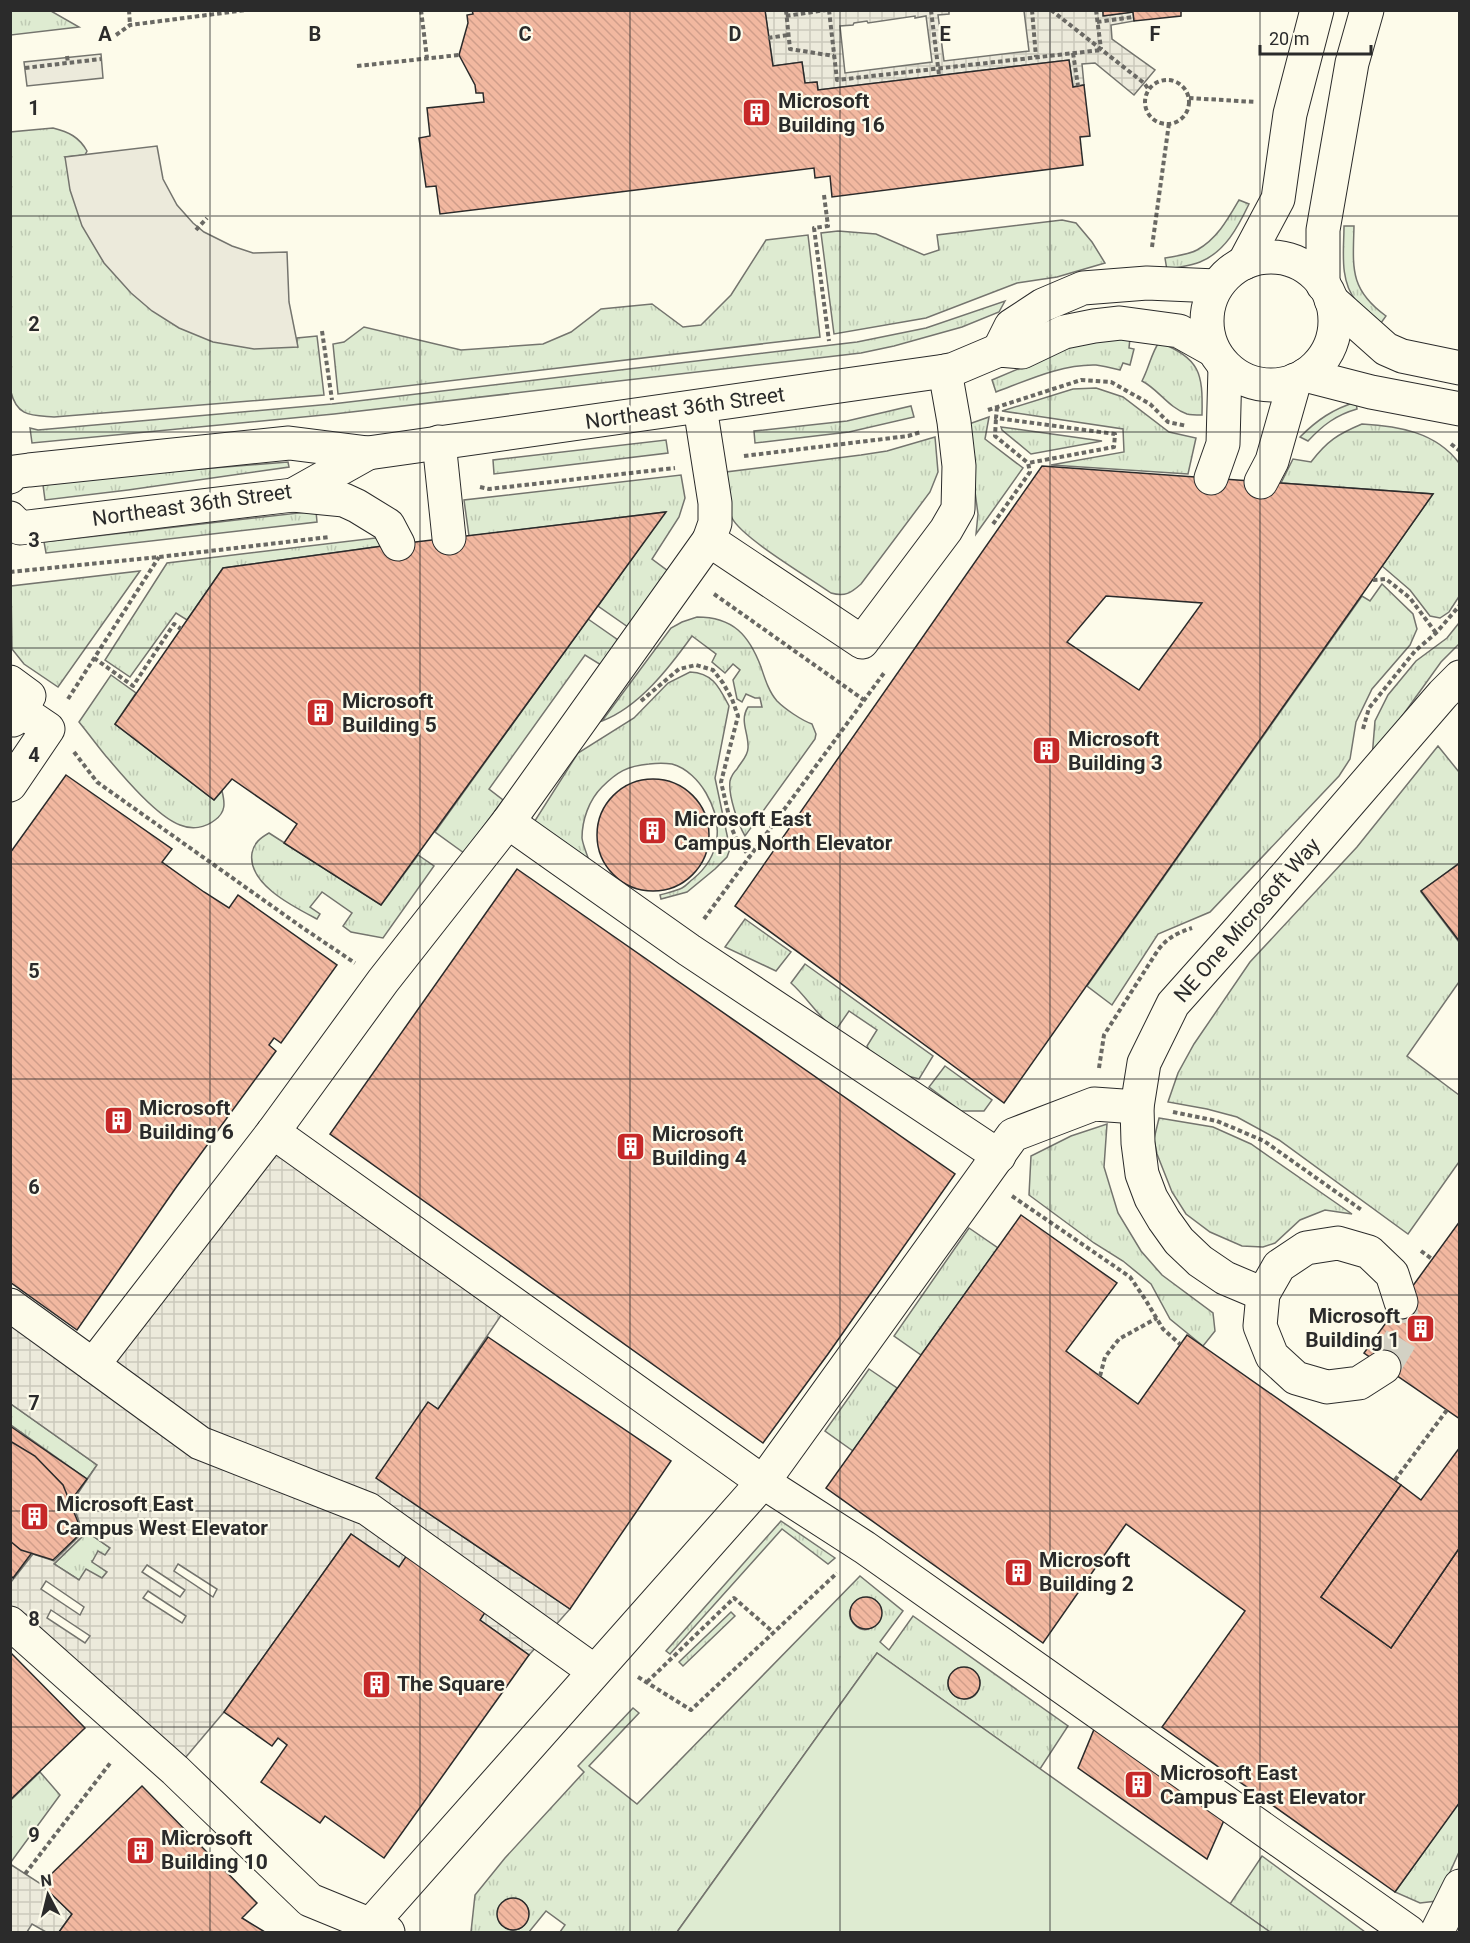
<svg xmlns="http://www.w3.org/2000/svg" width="1470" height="1943" font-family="Roboto,sans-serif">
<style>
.grass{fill:url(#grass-tufts);stroke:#74746e;stroke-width:1.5;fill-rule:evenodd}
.garden{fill:#deebd1;stroke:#74746e;stroke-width:1.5}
.parking{fill:#eceadb;stroke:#74746e;stroke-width:1.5}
.plaza{fill:url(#plaza-grid);stroke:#74746e;stroke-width:1.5;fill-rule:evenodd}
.building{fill:url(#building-back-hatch);stroke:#2b2b2b;stroke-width:1.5;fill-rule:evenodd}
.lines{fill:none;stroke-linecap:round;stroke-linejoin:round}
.minor-tunnel{stroke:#d3d1c4;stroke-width:33;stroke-dasharray:33 16;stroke-linecap:butt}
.minor-casing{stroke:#2b2b2b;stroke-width:35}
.path{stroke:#6a6964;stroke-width:4;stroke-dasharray:4.5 3;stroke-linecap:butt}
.minor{stroke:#fdfbea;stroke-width:33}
.grid{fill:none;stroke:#2b2b2b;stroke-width:1.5;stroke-opacity:0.55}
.labels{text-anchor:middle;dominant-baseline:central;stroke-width:4.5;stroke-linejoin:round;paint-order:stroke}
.poi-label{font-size:21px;font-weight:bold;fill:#2b2b2b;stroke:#fdfbea;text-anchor:start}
.street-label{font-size:21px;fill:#2b2b2b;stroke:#fdfbea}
.grid-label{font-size:20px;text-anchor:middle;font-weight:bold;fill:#2b2b2b;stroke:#fdfbea;stroke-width:4.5;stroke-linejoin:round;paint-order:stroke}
</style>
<defs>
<pattern id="grass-tufts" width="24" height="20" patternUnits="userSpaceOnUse" patternTransform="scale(1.5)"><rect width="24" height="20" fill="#deebd1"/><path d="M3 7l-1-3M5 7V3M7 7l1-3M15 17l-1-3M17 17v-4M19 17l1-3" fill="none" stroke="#bfcab4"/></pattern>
<pattern id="plaza-grid" width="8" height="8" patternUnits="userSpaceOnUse" patternTransform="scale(1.5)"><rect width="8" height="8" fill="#eceadb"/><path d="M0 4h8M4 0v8" fill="none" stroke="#cbc9bc"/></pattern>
<pattern id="building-back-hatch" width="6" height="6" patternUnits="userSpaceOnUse" patternTransform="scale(1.5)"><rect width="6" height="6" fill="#f2b8a0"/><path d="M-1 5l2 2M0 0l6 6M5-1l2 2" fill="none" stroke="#d09e8a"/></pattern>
</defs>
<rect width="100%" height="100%" fill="#fdfbea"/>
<g class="grass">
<path d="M10 11H51L79 27 11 35Z"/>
<path d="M53 128C69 132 79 137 87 151L85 155 65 157 297 347V338L317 336 324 395 54 417C32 415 17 417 11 392L10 132Z"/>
<path d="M1239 200 1249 204C1238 227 1225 252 1200 262 1190 266 1178 267 1167 270L1165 258C1175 256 1188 255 1197 250 1217 239 1228 219 1239 200Z"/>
<path d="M1062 220 1076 223 1092 242 1105 263 1057 277 1017 283 926 318 834 334 821 233 838 231 876 234 924 255 939 250 937 235Z"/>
<path d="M1344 226H1354C1353 268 1349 289 1386 316L1381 323C1373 316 1362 309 1356 301 1339 280 1344 250 1344 226Z"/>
<path d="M808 235 820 337 338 394 333 344 344 342 364 327 461 350 543 344 571 332 601 309 652 304 683 327 701 325 731 295 766 240Z"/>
<path d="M1005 301 999 312 962 327 894 346 861 353 334 414 32 443 30 428 38 430 332 404 857 342 926 328Z"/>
<path d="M1130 338 1129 348 1134 349 1130 365 1123 363 1120 370C1112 368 1104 366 1096 365 1062 364 1028 380 996 392L992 380 1082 342Z"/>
<path d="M1159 342C1200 359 1203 372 1202 415 1197 415 1191 415 1187 414 1169 408 1158 389 1142 381 1149 368 1151 354 1159 342Z"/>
<path d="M1096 388 1123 397 1169 432 1196 438 1188 474 1051 465 1124 452 1123 429 1002 411 1073 389Z"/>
<path d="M1356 402 1357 409C1336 415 1323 425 1308 441L1300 437C1317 420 1333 409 1356 402Z"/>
<path d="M911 406 914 417 849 432 755 443 754 431 847 421Z"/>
<path d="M989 417 985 439 1023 468 976 534 978 514 966 425Z"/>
<path d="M1362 424C1398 426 1436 432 1459 463L1460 595 1449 612 1440 618 1430 616 1410 590 1382 566 1433 494 1281 483 1293 459 1311 462C1327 441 1338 434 1362 424Z"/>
<path d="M1001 427 1102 441 1031 454 1002 430Z"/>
<path d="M935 437 938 472 930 492 861 584C851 593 845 597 831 593 810 578 742 538 732 518 725 505 727 486 726 472L861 455 887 451Z"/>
<path d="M666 440 668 453 494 474 493 460Z"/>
<path d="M288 462 289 467 128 490 45 500 43 485 127 475Z"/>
<path d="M681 475 685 498 679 517 652 559 668 571 628 627 598 606 665 512 469 536 464 500Z"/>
<path d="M316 511 317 522 46 553 44 542Z"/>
<path d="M384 537 390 545 223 568 187 620 176 613 130 677 105 660 167 563Z"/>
<path d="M140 571 58 687 24 664 12 649 11 586Z"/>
<path d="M1382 584 1413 614 1417 629 1410 645 1372 689 1356 722 1350 759 1339 776 1210 912 1158 934 1112 1005 1087 986 1362 596 1370 601Z"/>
<path d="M697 617C733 617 749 635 761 667 765 679 769 692 777 701 785 709 801 720 812 724L816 734 815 739 745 836C738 824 728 795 730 781 731 777 734 772 737 769 741 762 748 756 748 748 749 733 739 721 748 707H762L760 698H755L746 694 742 702 737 699 733 680 740 670 733 664 725 673 712 662 716 654 692 636C669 668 639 707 602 721L671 628 682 622Z"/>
<path d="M588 619 618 640 601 665 585 655 489 789 503 800 464 853 435 832Z"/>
<path d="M1459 623V644L1441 662 1372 758 1375 721 1388 695 1416 661 1447 638Z"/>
<path d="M690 672C713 673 719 687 729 706L715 778 730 849 727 857 715 869 687 892 661 899 660 895C667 893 676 891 682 888 686 886 689 882 693 879 721 856 724 824 706 793 699 781 687 768 672 764 665 763 657 763 649 764 627 766 617 772 602 787 589 800 582 820 582 838 583 846 588 856 590 864L531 827 578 753 634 718 668 683Z"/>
<path d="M111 675 136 693 115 724 214 800 222 791C225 803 226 812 215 820 205 828 192 830 180 825 156 816 122 775 105 755 96 744 88 733 79 722Z"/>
<path d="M1438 746 1459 772V863L1421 892 1459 942V982L1407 1056 1459 1095V1162L1408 1234 1279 1140 1237 1117 1207 1109 1168 1102 1178 1073 1194 1044 1250 962 1357 847Z"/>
<path d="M269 833 381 905 418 855 434 866 383 938 351 932 343 926 352 913 322 892 310 907 320 914 317 919C294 907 247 884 252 853 254 843 260 838 269 833Z"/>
<path d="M745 919 791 952 776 971 725 947Z"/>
<path d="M805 964 933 1056 919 1079 889 1071 876 1063 867 1046 877 1030 849 1011 836 1030C818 1017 807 997 791 983Z"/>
<path d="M945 1066 992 1100 984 1111H961L929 1087Z"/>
<path d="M1159 1118 1213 1127 1251 1144 1352 1214 1325 1210 1300 1220 1275 1243 1263 1247 1242 1246 1210 1232 1186 1214 1172 1192 1157 1154 1154 1139Z"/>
<path d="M1107 1124 1104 1167 1118 1213 1141 1251 1162 1275 1213 1313 1215 1331 1203 1346 1170 1319 1151 1284 1123 1261 1094 1243 1029 1195 1031 1156 1071 1136Z"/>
<path d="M969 1228 998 1248 921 1355 894 1336Z"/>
<path d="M869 1369 897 1388 853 1451 825 1431Z"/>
<path d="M11 1404 97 1465 87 1479 11 1425Z"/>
<path d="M781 1521 835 1558 828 1564 782 1529 670 1654 666 1651Z"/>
<path d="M87 1532 110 1548 105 1556 92 1561 107 1572 102 1578 79 1580 54 1564Z"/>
<path d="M860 1576 903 1611 880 1642 889 1650 913 1616 1068 1726 1040 1769 877 1653 677 1932H560L565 1925 546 1911 529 1932H471L475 1895 505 1858 584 1772 578 1766 633 1708 639 1713 589 1766 637 1804ZM860 1599C900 1594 874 1648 853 1623 846 1614 851 1603 860 1599ZM958 1668C970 1667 983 1674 979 1688 971 1714 929 1688 958 1668ZM508 1899C542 1895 528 1942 505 1927 493 1920 498 1906 508 1899Z"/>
<path d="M731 1612 735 1616 683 1666 679 1662Z"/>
<path d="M40 1772 60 1795 11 1862V1800Z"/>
<path d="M1459 1802V1852L1437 1901 1420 1903 1395 1892Z"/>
<path d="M1262 1856 1365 1932H1270L1230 1904Z"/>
</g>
<path class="garden" d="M877 1653 1270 1932H677Z"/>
<g class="parking">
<path d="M101 54 103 78 27 86 24 62Z"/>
<path d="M157 146 163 179 177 205 193 223 204 232 232 246 253 253 287 252 289 302 298 347 254 349 213 342 179 328 152 311 131 293 104 263 82 226 70 190 65 157Z"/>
</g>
<g class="plaza">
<path d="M765 11H953H949V14L938 15 944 61 1029 51 1024 11H1103L1104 16 1133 12 1134 21 1111 25 1112 39 1155 70 1134 95 1095 63 1082 64 1084 85 1073 87 1069 60 818 90 817 82 805 83 802 62 773 66ZM915 16V18L926 16 932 62 845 73 840 26 853 25 854 23 867 21 868 23Z"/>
<path d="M273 1132 510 1302 438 1409 428 1403 377 1478 570 1609 529 1655 480 1620 407 1556 399 1567 351 1534 224 1712 175 1770 11 1623V1582L33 1554 54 1561 83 1532 72 1502 97 1465 11 1404V1305L93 1364ZM87 1532 110 1548 105 1555 98 1551 92 1562 107 1572 102 1578 86 1569 79 1580 54 1564ZM178 1564 217 1589 213 1597 174 1571ZM147 1565 185 1590 180 1597 142 1572ZM46 1581 84 1607 80 1615 41 1589ZM148 1591 186 1616 182 1623 143 1598ZM51 1610 90 1636 85 1643 47 1618Z"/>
<path d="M10 1864 41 1884 72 1914 59 1932H46L32 1924 27 1932H11Z"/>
</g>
<g class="building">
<path d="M472 10H765L773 66 802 62 805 83 817 82 818 90 1069 60 1073 87 1084 85 1090 136 1080 137 1083 165 832 197 830 176 815 178 814 168 440 214 436 186 426 187 419 138 430 136 427 108 484 102 483 93H476L475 85 459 55 468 23 467 15 473 14Z"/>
<path d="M1103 10H1181V16L1134 21 1133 12 1103 16Z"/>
<path d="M1042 466 1433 494 1004 1103 735 906ZM1106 596 1202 603 1139 690 1067 642Z"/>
<path d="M666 512 381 905 284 843 297 824 232 779 214 800 115 724 223 568 390 545Z"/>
<path d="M66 775 172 849 162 862 204 892 229 908 238 895 337 965 281 1043 274 1038 269 1045 276 1051 175 1189 77 1330 10 1282V853Z"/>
<circle cx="653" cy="835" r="56"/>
<path d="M1460 863V942L1421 891Z"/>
<path d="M517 869 955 1174 828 1354 763 1443 330 1134Z"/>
<path d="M1021 1215 1117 1283 1066 1351 1138 1404 1187 1335 1401 1485 1321 1597 1391 1648 1460 1547V1802L1395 1892 1162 1727 1245 1611 1126 1524 1043 1643 826 1488Z"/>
<path d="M1460 1221V1419L1364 1353Z"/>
<path d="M488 1337 671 1461 570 1609 376 1478 428 1402 438 1409Z"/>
<path d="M10 1426 87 1479 13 1578 10 1575Z"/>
<path d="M10 1441 35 1456 63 1485 82 1532 53 1560 21 1550 10 1541Z"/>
<path d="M1460 1447V1547L1391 1648 1321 1597 1401 1485 1421 1500Z"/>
<path d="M351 1534 399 1567 407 1555 486 1611 480 1620 529 1655 384 1858 325 1816 320 1823 261 1782 287 1745 278 1738 272 1746 224 1712Z"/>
<circle cx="866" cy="1613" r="16"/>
<path d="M10 1652 85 1728 10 1800Z"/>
<circle cx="964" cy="1683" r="16"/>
<path d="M1095 1727 1225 1818 1207 1859 1078 1768Z"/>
<path d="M142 1786 257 1903 242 1918 265 1932H59L72 1914 41 1884Z"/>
<circle cx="513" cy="1914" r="16"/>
</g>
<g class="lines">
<path class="minor-tunnel" d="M1384 1367 1402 1337 1401 1302"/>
<defs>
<g id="minor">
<circle cx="1271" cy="321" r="64"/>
<path d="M1244 263 1278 199 1290 114 1317 10"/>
<path d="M1323 285V230L1352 63 1367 10"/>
<path d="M1331 300 1386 349 1402 356 1460 368"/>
<path d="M999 350 1011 326 1043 305 1083 288 1147 283 1216 286"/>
<path d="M1305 375 1371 392 1460 409"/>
<path d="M700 407 715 503V523L709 540 862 642 946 530 958 509 959 466 954 422 945 371"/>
<path d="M439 442 449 538"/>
<path d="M10 477 14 472 29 470 289 443 368 453 945 371 954 369 999 350 1022 352 1064 332 1094 326 1120 323 1179 331 1213 350"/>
<path d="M1211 478 1223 444 1225 367"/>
<path d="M1261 482 1272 461 1295 380"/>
<path d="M293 495 344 500 357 506 388 525 398 544"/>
<path d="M10 518 20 528 293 495 368 453"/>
<path d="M10 682 29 696 13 720"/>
<path d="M10 785 48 729 20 710"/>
<path d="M508 822 689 950 999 1156"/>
<path d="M273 1132 763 1482 864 1547 1409 1932"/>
<path d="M1263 1294 1225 1278 1200 1261 1179 1241 1164 1220 1151 1198 1142 1174 1138 1143 1137 1107 1144 1063 1173 1004 1239 930 1443 694 1460 677"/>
<path d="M10 1305 93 1365 273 1132 383 981 508 822 709 540"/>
<path d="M93 1365 200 1443 368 1509 594 1671"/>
<path d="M1384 1367 1359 1383 1327 1387 1296 1378 1272 1356 1260 1326 1263 1294 1279 1266 1306 1248 1338 1243 1369 1252 1392 1274 1401 1302"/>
<path d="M10 1623 175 1770 310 1900 388 1932"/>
<path d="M364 1932 763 1482 1013 1135 1094 1104 1137 1107"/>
<path d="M1437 1932 1460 1886"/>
</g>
</defs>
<use href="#minor" class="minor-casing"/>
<g class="path">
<path d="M129 10 130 25"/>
<path d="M421 10 427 58"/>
<path d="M786 10 790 49 834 56"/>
<path d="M829 10 837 80 1101 50"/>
<path d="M931 10 939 75"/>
<path d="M1032 10 1036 57"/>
<path d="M1051 10 1144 83 1149 90"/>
<path d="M1096 10 1101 49"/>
<path d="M786 16 826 10"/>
<path d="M1097 22 1133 17"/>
<path d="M116 35 130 25 246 10"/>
<path d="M768 38 788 35"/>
<path d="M1073 53 1078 86"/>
<path d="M67 56 68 63"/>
<path d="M357 66 459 55"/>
<path d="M25 68 101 59"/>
<circle cx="1167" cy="102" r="22"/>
<path d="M1189 98 1256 102"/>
<path d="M824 195 828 226 814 228 829 341"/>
<path d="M196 230 207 218"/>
<path d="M1152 247 1169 123"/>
<path d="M322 331 332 400"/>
<path d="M997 407 996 418 1115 434 1114 447 1028 463"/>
<path d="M988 410 1081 380 1111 382 1150 404 1168 422 1187 426"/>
<path d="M1451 444 1460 451"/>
<path d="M744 456 908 436 921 432"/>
<path d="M480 487 489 489 675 468"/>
<path d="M993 524 1030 472 1028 463 995 436 996 418"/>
<path d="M10 572 159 557 329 537"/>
<path d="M1373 580 1386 579 1410 598 1436 633"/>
<path d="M714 594 864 700"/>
<path d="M94 658 133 686 174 624 181 629"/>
<path d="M68 699 159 557"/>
<path d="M641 701 679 669 696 665 713 670 723 683 732 699 738 716 721 782 732 829 736 838 749 856"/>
<path d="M1363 729 1369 708 1415 651 1436 633 1460 605"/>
<path d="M74 752 97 782 303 928 355 963"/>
<path d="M704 919 884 673"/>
<path d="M1099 1068 1104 1035 1158 950C1167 938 1177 933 1192 928"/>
<path d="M1173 1112 1217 1121 1264 1141 1363 1211"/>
<path d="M1012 1196 1130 1277 1145 1299 1163 1329 1180 1344"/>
<path d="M1421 1251 1432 1259"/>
<path d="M1100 1376 1105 1357 1119 1339 1157 1318"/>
<path d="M1395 1480 1447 1410"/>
<path d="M638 1677 691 1710 837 1573"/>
<path d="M647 1682 734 1598 773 1632"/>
<path d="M25 1874 111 1762"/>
</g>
<use href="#minor" class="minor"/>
</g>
<path class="grid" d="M210 10V1932M420 10V1932M630 10V1932M840 10V1932M1050 10V1932M1260 10V1932M10 216H1460M10 432H1460M10 648H1460M10 864H1460M10 1079H1460M10 1295H1460M10 1511H1460M10 1727H1460"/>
<defs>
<symbol id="building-square" viewBox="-11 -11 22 22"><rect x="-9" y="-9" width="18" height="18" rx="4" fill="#c62828" stroke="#fdfbea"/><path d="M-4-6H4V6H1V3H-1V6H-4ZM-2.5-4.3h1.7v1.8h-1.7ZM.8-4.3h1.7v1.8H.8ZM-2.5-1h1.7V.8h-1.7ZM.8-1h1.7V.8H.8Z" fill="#fff"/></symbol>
</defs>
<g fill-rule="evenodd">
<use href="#building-square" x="740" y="96" width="33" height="33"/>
<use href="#building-square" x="304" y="696" width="33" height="33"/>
<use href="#building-square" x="1030" y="734" width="33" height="33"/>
<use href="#building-square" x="636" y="814" width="33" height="33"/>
<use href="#building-square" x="102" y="1104" width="33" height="33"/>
<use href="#building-square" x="614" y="1130" width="33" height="33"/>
<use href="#building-square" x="1404" y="1312" width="33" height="33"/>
<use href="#building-square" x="18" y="1500" width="33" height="33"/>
<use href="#building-square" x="1002" y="1556" width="33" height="33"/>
<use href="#building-square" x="360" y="1668" width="33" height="33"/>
<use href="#building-square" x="1122" y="1768" width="33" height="33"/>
<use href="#building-square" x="124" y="1834" width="33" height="33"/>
</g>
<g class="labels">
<g class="poi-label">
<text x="778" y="101">Microsoft<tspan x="778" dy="24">Building 16</tspan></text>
<text x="342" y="701">Microsoft<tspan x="342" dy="24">Building 5</tspan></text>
<text x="1068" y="739">Microsoft<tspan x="1068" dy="24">Building 3</tspan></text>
<text x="674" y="819">Microsoft East<tspan x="674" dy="24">Campus North Elevator</tspan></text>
<text x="139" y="1108">Microsoft<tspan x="139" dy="24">Building 6</tspan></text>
<text x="652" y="1134">Microsoft<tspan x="652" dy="24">Building 4</tspan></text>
<text x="1400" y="1316" text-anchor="end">Microsoft<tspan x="1400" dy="24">Building 1</tspan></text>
<text x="56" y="1504">Microsoft East<tspan x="56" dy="24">Campus West Elevator</tspan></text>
<text x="1039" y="1560">Microsoft<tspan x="1039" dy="24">Building 2</tspan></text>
<text x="397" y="1684">The Square</text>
<text x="1160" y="1773">Microsoft East<tspan x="1160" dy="24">Campus East Elevator</tspan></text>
<text x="161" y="1838">Microsoft<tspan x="161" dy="24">Building 10</tspan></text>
</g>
<g class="street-label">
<text transform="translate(685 408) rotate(-8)">Northeast 36th Street</text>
<text transform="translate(192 505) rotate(-8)">Northeast 36th Street</text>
<text transform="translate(1247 920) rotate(-49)">NE One Microsoft Way</text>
</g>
</g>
<g class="grid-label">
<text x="105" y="41">A</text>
<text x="315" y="41">B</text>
<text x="525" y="41">C</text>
<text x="735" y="41">D</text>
<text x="945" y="41">E</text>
<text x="1155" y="41">F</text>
<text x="34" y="115">1</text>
<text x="34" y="331">2</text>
<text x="34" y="547">3</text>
<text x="34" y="762">4</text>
<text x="34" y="978">5</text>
<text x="34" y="1194">6</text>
<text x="34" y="1410">7</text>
<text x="34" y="1626">8</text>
<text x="34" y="1842">9</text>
</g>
<rect width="1470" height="1943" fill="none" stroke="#2b2b2b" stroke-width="24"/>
<g transform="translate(48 1895) rotate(353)" stroke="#fdfbea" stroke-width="4.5" paint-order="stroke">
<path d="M0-4.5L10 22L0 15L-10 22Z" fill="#2b2b2b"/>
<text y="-9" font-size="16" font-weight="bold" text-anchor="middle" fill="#2b2b2b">N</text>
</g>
<path d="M1260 45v9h111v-9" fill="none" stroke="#2b2b2b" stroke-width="3"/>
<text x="1269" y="45" font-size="18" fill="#2b2b2b" stroke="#fdfbea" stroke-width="4.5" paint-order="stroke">20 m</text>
</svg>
